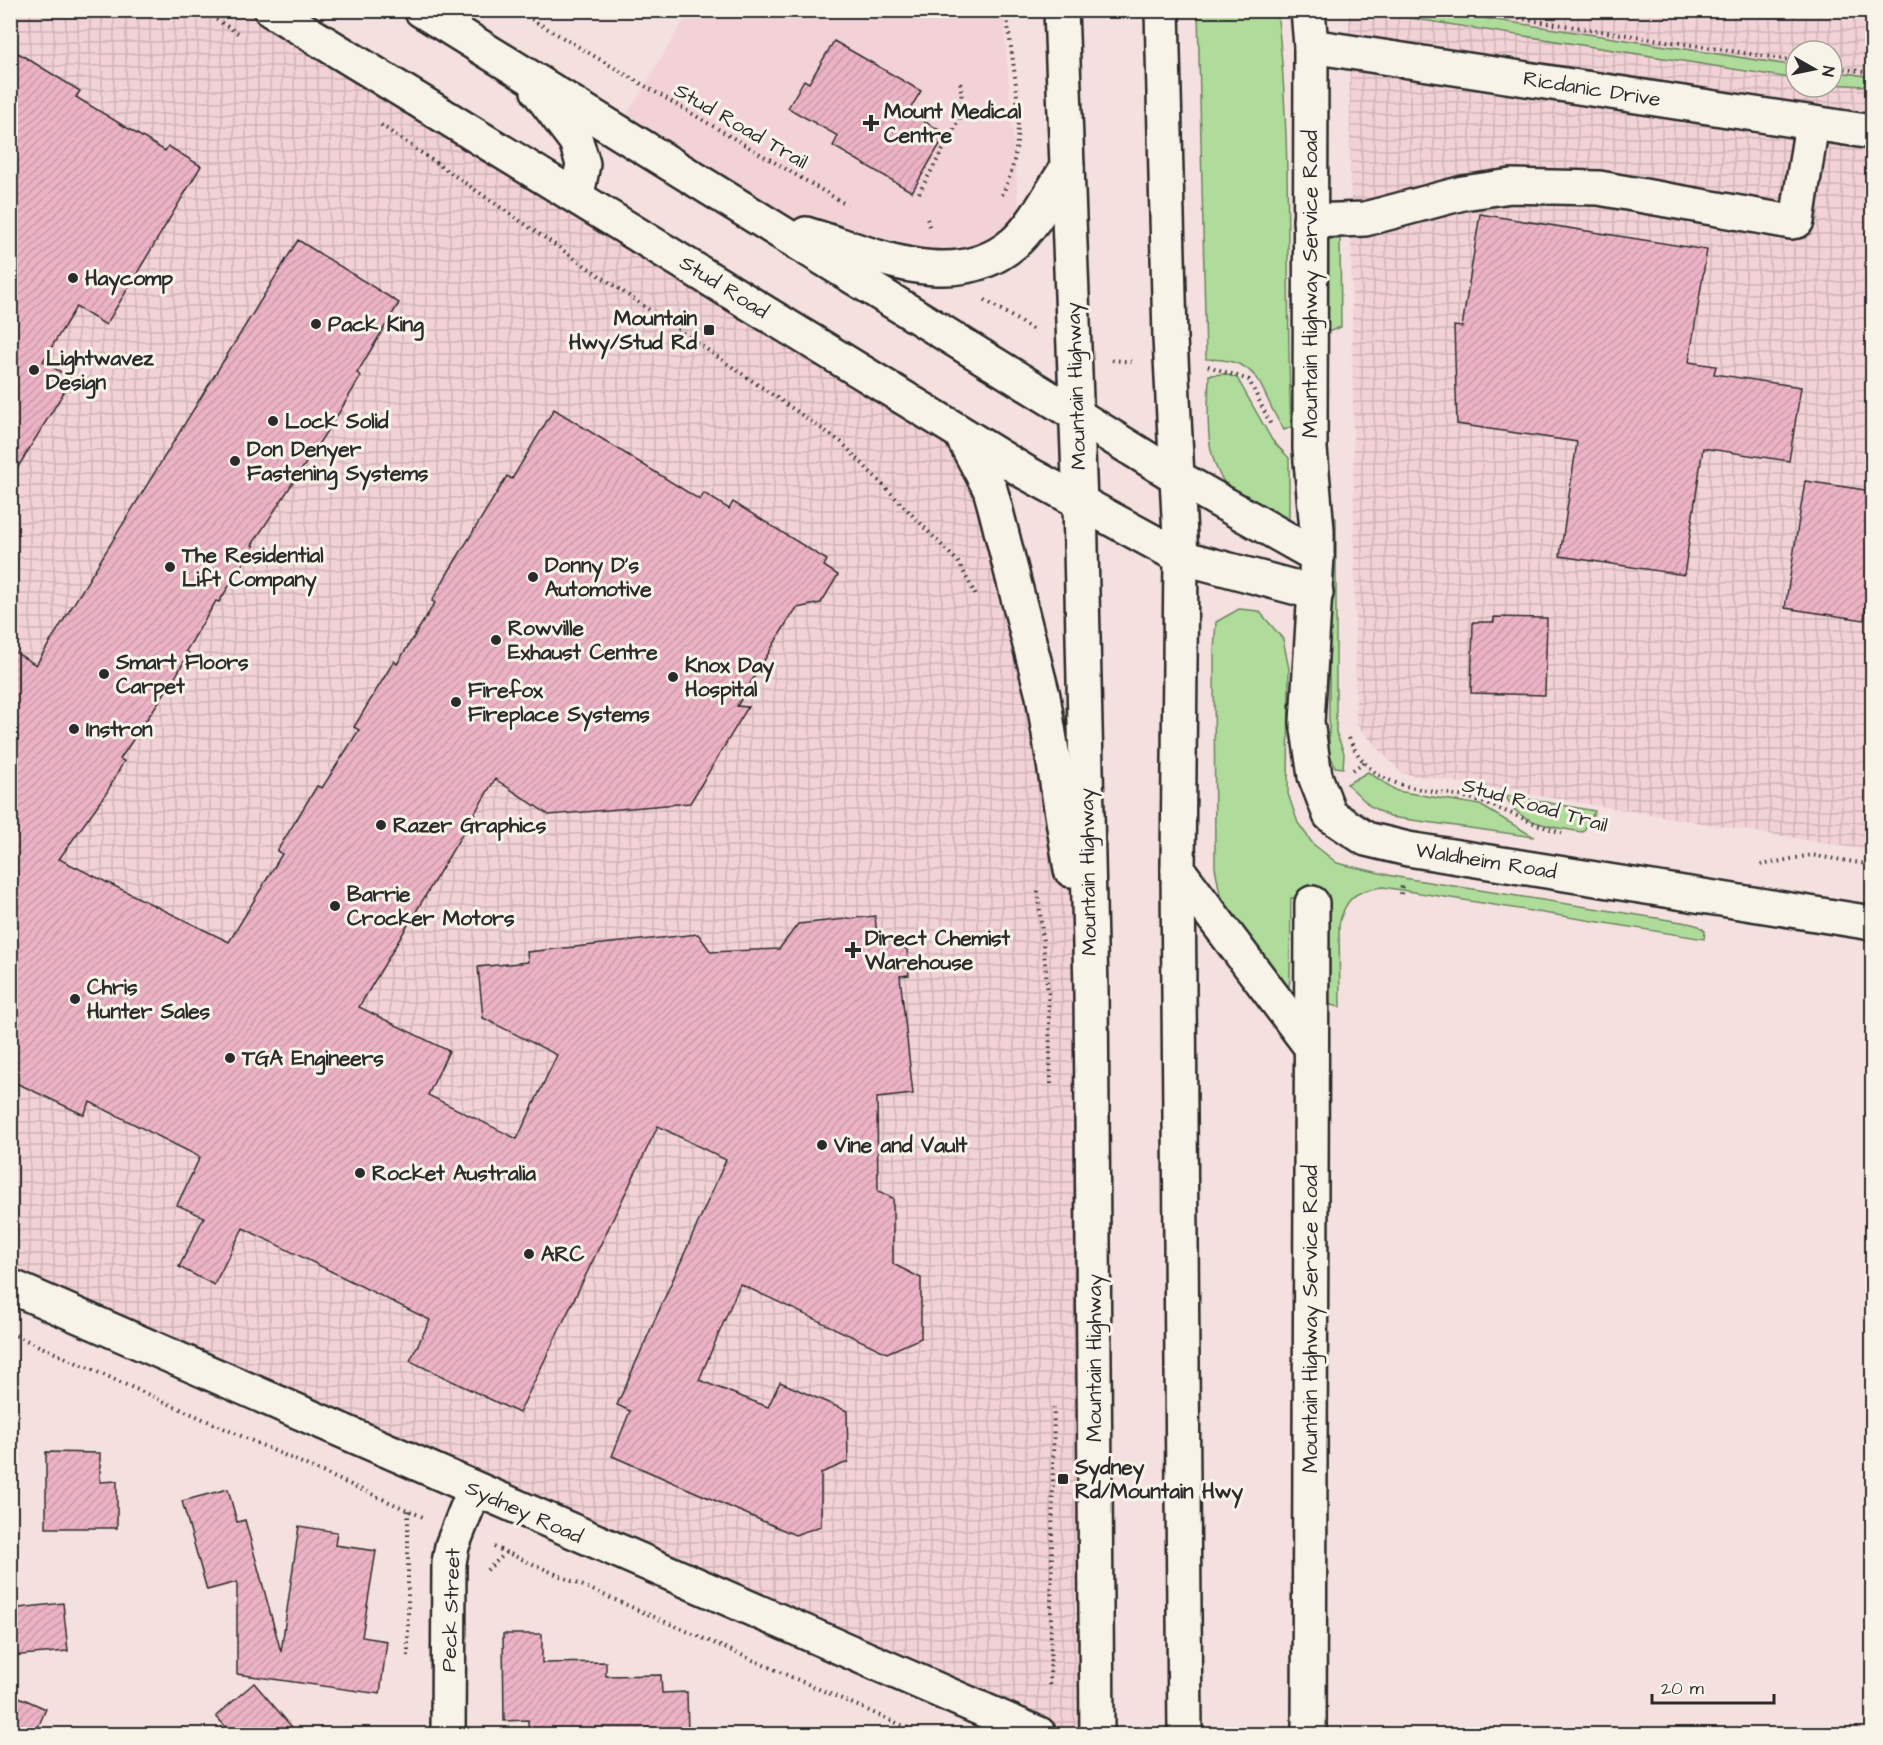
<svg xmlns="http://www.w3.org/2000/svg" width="1883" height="1745" font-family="'Architects Daughter',sans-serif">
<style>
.built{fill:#f2d2d6}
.industrial{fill:url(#industrial-grid);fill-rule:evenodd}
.green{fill:#afdc9a;stroke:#6d8462;stroke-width:1.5}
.building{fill:url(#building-hatch);stroke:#2b2b2b;stroke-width:1.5}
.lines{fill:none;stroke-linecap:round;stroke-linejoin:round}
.minor-casing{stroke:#2b2b2b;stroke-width:38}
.major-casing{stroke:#2b2b2b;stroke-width:38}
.path{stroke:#2b2b2b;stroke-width:4;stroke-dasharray:1.5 4.5;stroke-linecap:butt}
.minor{stroke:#f7f3e8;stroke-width:33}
.major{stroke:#f7f3e8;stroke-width:33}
.poi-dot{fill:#2b2b2b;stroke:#f7f3e8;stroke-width:2}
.labels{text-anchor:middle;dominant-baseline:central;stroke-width:6;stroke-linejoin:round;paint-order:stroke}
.street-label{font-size:21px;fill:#2b2b2b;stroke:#f7f3e8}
.poi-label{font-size:21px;font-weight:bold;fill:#2b2b2b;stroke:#f7f3e8;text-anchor:start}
</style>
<defs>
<pattern id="industrial-grid" width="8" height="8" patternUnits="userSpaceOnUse" patternTransform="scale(1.5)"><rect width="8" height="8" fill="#f2d2d6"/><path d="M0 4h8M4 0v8" fill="none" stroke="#d0b4b8"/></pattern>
<pattern id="building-hatch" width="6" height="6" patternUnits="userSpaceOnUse" patternTransform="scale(1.5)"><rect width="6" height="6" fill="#ecb3c5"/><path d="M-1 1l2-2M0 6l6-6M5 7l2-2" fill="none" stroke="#cb9aa9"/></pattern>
</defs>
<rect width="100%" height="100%" fill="#f4e0de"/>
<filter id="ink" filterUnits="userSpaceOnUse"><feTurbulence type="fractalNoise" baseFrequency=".0167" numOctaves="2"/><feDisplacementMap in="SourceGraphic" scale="12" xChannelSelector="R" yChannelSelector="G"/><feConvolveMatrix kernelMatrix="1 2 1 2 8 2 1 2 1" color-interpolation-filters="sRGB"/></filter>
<g filter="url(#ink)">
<path class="built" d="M690 11H1003L1021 234 958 268 767 223 617 131Z"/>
<g class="industrial">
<path d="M11 11H271L960 433 1043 696 1091 991 1097 1734H1039L11 1286Z"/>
<path d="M1349 11H1872V851L1401 773 1356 724ZM1796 51H1832V87H1796Z"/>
</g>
<g class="green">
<path d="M1198 11H1277C1293 149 1285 288 1291 427L1284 430C1257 390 1266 359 1206 359Z"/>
<path d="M1366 11H1437L1796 66V79Z"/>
<path d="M1832 71 1872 77V78L1863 86 1832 84Z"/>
<path d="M1328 239H1340L1341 327 1328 332Z"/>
<path d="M1224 374 1237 378 1272 440 1289 458V524C1273 515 1249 507 1235 495 1202 464 1208 416 1209 375Z"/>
<path d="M1329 518H1336V732L1344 753 1343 768 1335 767 1329 752Z"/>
<path d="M1239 609 1259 611 1283 639 1289 669 1288 794 1298 823 1313 844 1337 863 1397 877 1688 923 1699 926 1705 931 1704 939 1383 887C1357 890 1345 897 1339 925L1340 1007 1331 1005 1328 998 1327 897 1291 898 1290 980 1289 986 1285 987 1233 926 1219 889 1215 867 1214 651 1216 622Z"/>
<path d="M1368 772 1397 791 1480 805 1534 837 1390 817 1370 806 1347 784Z"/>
<path d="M1505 795 1595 811 1583 832C1564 829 1530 825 1516 811 1511 807 1508 800 1505 795Z"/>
</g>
<g class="building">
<path d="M834 41 921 91 908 112 946 134 912 192 833 146 838 136 788 108 804 80 809 83Z"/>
<path d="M10 48 80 91 76 97 165 151 168 146 201 166 106 325 76 307 43 361 72 379 10 480Z"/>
<path d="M1480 214 1707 250 1689 362 1716 366 1714 374 1801 387 1789 461 1703 448 1684 575 1560 556 1577 442 1457 424 1454 326 1462 327Z"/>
<path d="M298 240 399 303 357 373 361 376 340 411 252 545 254 546 219 602 216 601 186 651 189 653 174 679 120 759 124 761 107 792 59 859 229 942 282 854 277 851 317 786 322 788 359 730 354 727 394 661 397 664 416 633 435 603 432 601 446 576 507 476 512 479 554 409 700 500 704 493 729 509 733 502 827 560 824 566 838 575 821 603 797 608 787 622 737 706 748 707 690 803 549 815 495 779 359 1007 449 1051 428 1095 517 1139 557 1055 483 1018 478 967 528 962 527 952 698 934 711 952 779 949 798 924 875 916 877 935 907 949 909 975 900 976 913 1094 877 1098 878 1191 893 1198V1264L921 1278V1338L887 1353 740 1284 699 1380 768 1407 780 1382 847 1411 848 1462 821 1473V1526L795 1535 612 1456 630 1411 617 1405 726 1160 658 1126 519 1413 410 1361 430 1320 243 1228 214 1285 179 1267 204 1217 177 1205 200 1157 90 1102 84 1115 10 1080V649L36 665Z"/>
<path d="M1805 481 1872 491V566L1864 620 1785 608Z"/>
<path d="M1494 617 1547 618 1545 695 1471 693 1473 622H1494Z"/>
<path d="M46 1452 100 1453V1482L117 1481V1528H46Z"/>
<path d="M228 1489 237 1522 245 1520 281 1652 299 1526 337 1532 335 1545 376 1551 362 1637 387 1641 380 1694 237 1674V1582L207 1590 182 1501Z"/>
<path d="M63 1603 68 1651 10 1656V1609Z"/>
<path d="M503 1634H542V1663L606 1662V1676L661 1675 662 1693 687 1692 688 1734H528V1720L504 1721Z"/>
<path d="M254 1683 298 1734H232L216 1716Z"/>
<path d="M10 1693 46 1709 35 1734H10Z"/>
</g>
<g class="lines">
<defs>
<g id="minor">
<path d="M1308 10 1311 46 1310 449 1317 530V556"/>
<path d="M1311 46 1872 132"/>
<path d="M1310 221 1365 219 1463 193 1511 186 1599 188 1791 222 1797 221 1812 123"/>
<path d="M1177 477 1317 556 1307 722 1315 776 1330 815 1366 839 1408 849 1872 923"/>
<path d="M1181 557 1316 593"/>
<path d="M1178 870 1311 1047"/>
<path d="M10 1286 1039 1734"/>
<path d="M448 1734 449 1563 452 1546 474 1490"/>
<path d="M1309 1734 1312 903"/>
</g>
<g id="major">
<path d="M271 10 1025 472 1181 557"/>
<path d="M421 10 1177 477"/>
<path d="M1061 10 1080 503 1091 991 1097 1734"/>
<path d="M1162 10 1170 338 1181 557 1178 870 1185 1734"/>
<path d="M538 91 576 141 583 164 577 195"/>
<path d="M806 234C871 253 954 295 1014 243 1034 226 1052 190 1067 168"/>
<path d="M961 434 990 489 995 507 1043 696 1071 870"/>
</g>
</defs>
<use href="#minor" class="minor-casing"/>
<use href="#major" class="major-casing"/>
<g class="path">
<path d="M201 10 241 35"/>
<path d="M516 10 847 205"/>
<path d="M1465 10 1796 61"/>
<path d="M1832 67 1872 73"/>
<path d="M381 125 841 442 959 563 977 598"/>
<path d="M919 193 963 113 960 79"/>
<path d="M1002 195C1031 137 1013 72 1006 10"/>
<path d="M927 219 930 229"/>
<path d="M985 300 1035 331"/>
<path d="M1112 360 1134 362"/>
<path d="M1208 366 1249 380 1271 425"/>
<path d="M1349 738C1376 800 1432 783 1484 803 1510 812 1535 825 1562 833"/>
<path d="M1353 770 1364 762"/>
<path d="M1761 865 1811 855 1872 865"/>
<path d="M1038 891 1048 994 1051 1084"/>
<path d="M1401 894 1402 885"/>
<path d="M10 1333 423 1517"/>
<path d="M494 1547 922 1734"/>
<path d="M487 1570 507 1552"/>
<path d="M408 1656V1510"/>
<path d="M1050 1685 1054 1403"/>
</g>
<use href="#minor" class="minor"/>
<use href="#major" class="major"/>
</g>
</g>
<g class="poi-dot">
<path d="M868 114h6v6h6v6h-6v6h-6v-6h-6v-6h6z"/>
<circle cx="73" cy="278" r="6"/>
<circle cx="316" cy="324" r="6"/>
<rect x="703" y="324" width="12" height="12" rx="3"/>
<circle cx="34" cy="370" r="6"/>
<circle cx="273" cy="421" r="6"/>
<circle cx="235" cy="461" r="6"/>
<circle cx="170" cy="567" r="6"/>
<circle cx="533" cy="577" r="6"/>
<circle cx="496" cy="640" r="6"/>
<circle cx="104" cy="674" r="6"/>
<circle cx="673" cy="677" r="6"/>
<circle cx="456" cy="702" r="6"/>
<circle cx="74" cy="729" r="6"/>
<circle cx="381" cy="825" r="6"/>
<circle cx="335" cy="906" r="6"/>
<path d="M850 941h6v6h6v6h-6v6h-6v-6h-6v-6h6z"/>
<circle cx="75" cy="999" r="6"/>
<circle cx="230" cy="1058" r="6"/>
<circle cx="822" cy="1145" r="6"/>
<circle cx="360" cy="1173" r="6"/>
<circle cx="529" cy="1254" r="6"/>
<rect x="1057" y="1473" width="12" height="12" rx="3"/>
</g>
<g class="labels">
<g class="street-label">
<text transform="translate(1592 89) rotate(9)">Ricdanic Drive</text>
<text transform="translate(741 126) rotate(30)">Stud Road Trail</text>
<text transform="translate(1310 284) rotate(-90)">Mountain Highway Service Road</text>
<text transform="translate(724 287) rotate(32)">Stud Road</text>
<text transform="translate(1076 386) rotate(-92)">Mountain Highway</text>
<text transform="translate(1535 805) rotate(16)">Stud Road Trail</text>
<text transform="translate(1486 861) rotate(9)">Waldheim Road</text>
<text transform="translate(1088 872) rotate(-91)">Mountain Highway</text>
<text transform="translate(1310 1319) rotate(-90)">Mountain Highway Service Road</text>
<text transform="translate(1094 1358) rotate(-90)">Mountain Highway</text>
<text transform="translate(524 1512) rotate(24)">Sydney Road</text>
<text transform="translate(451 1610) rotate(-88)">Peck Street</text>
</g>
<g class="poi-label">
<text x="884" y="111">Mount Medical<tspan x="884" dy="24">Centre</tspan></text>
<text x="85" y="278">Haycomp</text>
<text x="697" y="318" text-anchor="end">Mountain<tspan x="697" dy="24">Hwy/Stud Rd</tspan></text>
<text x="328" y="324">Pack King</text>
<text x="46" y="358">Lightwavez<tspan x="46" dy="24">Design</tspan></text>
<text x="285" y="421">Lock Solid</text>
<text x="247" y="449">Don Denyer<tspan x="247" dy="24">Fastening Systems</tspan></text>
<text x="182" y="555">The Residential<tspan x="182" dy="24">Lift Company</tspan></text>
<text x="545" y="565">Donny D's<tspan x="545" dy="24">Automotive</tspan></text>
<text x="508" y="628">Rowville<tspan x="508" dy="24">Exhaust Centre</tspan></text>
<text x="116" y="662">Smart Floors<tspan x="116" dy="24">Carpet</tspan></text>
<text x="685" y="665">Knox Day<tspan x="685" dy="24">Hospital</tspan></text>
<text x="468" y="690">Firefox<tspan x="468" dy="24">Fireplace Systems</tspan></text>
<text x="86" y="729">Instron</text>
<text x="393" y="825">Razer Graphics</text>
<text x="347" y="894">Barrie<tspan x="347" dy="24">Crocker Motors</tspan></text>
<text x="865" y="938">Direct Chemist<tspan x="865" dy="24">Warehouse</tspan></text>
<text x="87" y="987">Chris<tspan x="87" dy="24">Hunter Sales</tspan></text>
<text x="242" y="1058">TGA Engineers</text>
<text x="834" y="1145">Vine and Vault</text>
<text x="372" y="1173">Rocket Australia</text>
<text x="541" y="1254">ARC</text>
<text x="1075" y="1467">Sydney<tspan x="1075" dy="24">Rd/Mountain Hwy</tspan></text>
</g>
</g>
<rect width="1883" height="1745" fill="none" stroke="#f7f3e8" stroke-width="36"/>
<rect x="18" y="18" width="1847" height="1709" fill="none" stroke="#2b2b2b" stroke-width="2" filter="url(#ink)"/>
<g transform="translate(1814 69) rotate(99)"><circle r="28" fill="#f7f3e8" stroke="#a5a39c" stroke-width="1.5"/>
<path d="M0-4.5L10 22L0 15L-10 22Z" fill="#2b2b2b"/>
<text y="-9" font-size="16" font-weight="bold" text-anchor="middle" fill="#2b2b2b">N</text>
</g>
<path d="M1652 1694v9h122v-9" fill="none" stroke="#2b2b2b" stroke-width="3"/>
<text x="1661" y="1694" font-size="18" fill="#2b2b2b" stroke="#f7f3e8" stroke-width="4.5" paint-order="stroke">20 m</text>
</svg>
